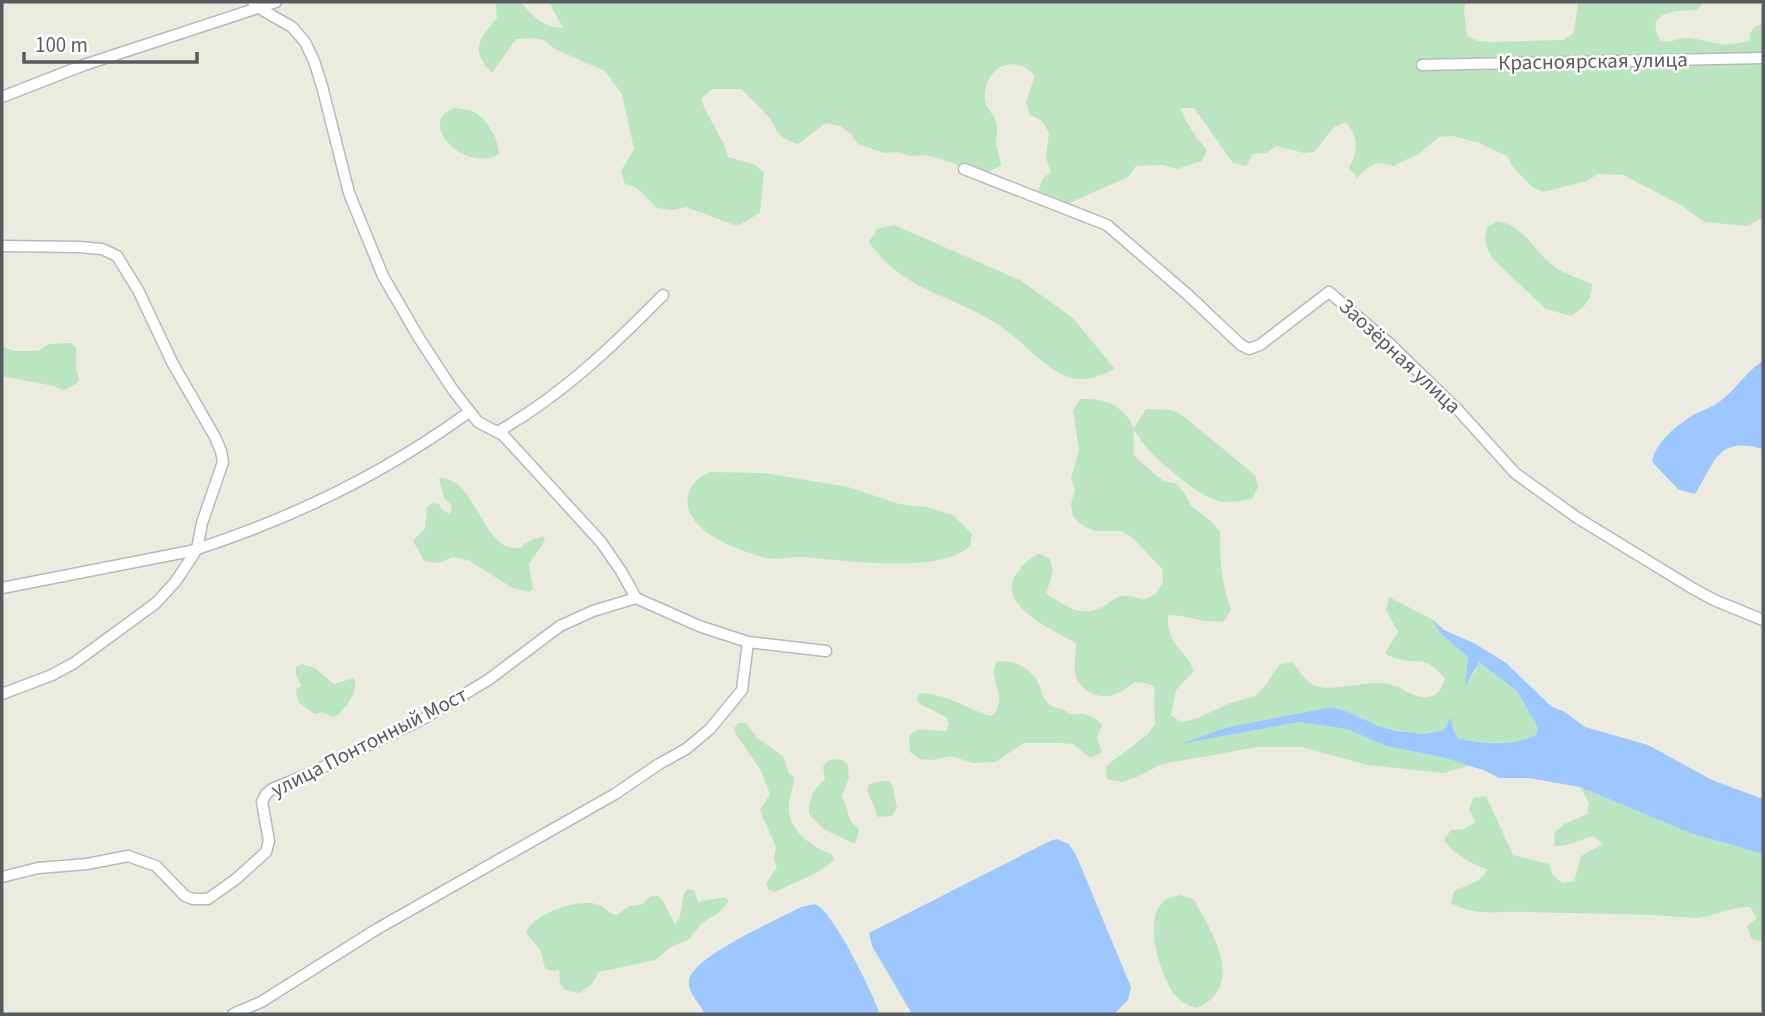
<svg xmlns="http://www.w3.org/2000/svg" width="1765" height="1016" font-family="'Source Sans 3',sans-serif">
<style>
.green{fill:#bae5bf}
.water{fill:#9cc8ff}
.lines{fill:none;stroke-linecap:round;stroke-linejoin:round}
.street-casing{stroke:#b7b9bf;stroke-width:13}
.street{stroke:#fff;stroke-width:10}
.labels{text-anchor:middle;dominant-baseline:central;stroke-width:5;stroke-linejoin:round;paint-order:stroke}
.street-label{font-size:21px;fill:#585b61;stroke:#fff}
</style>
<rect width="100%" height="100%" fill="#ecebdf"/>
<g class="green">
<path d="M496 2H521C532 16 543 27 563 28L549 2H1466L1464 10 1467 36 1478 41 1491 42 1564 40 1574 32 1578 2H1705L1697 10C1677 11 1643 10 1660 40 1670 45 1677 37 1688 38 1715 41 1722 50 1750 40V33L1754 27 1763 23V217L1747 226 1704 222 1681 205 1623 175 1598 174 1586 181 1544 192 1532 187 1513 167 1507 156 1479 143 1453 136 1439 137 1418 154 1393 166C1378 159 1367 166 1357 178L1349 168C1358 152 1359 137 1346 122L1334 127 1314 152 1304 153 1277 146 1266 153 1253 154 1246 166 1233 163 1194 108H1181C1184 121 1198 140 1207 150L1202 161 1177 169 1163 165 1136 166 1128 177 1067 204 1050 200 1038 191 1043 178 1051 172 1046 159 1049 133 1042 121 1030 115 1026 102 1035 76C1026 67 1018 62 1005 65 991 70 983 86 985 101 987 110 996 116 997 126 998 132 995 137 996 143 997 150 1000 157 1001 165L989 172 964 169 951 162 925 155 911 156 897 152 884 153 858 144 851 134 840 126 826 123 798 144C771 136 780 129 766 114 758 105 749 97 741 89H712L701 99C708 120 723 136 728 157L755 165 764 172 760 213 737 226 686 207 673 210 657 208 637 188 625 184 621 171 634 149 622 94 605 71 555 49 544 40 531 38 516 39 492 73C469 50 479 39 497 18Z"/>
<path d="M454 108C459 109 467 109 472 111 486 117 499 139 499 154 466 174 415 123 454 108Z"/>
<path d="M1498 221C1526 227 1534 252 1555 267 1565 274 1580 279 1592 284 1591 301 1585 307 1571 316L1546 309 1497 263 1489 253 1485 240 1487 227Z"/>
<path d="M894 225 1020 280 1073 318 1115 369C1099 376 1086 383 1068 377 1041 366 1023 341 999 325 951 294 904 292 869 242L877 229Z"/>
<path d="M71 343 76 348V368L79 380 75 385 63 390 54 386 2 376V346L13 351H38L49 344Z"/>
<path d="M1080 399C1104 398 1124 405 1134 428L1146 409 1172 410 1183 416 1255 475 1258 487 1252 499C1243 500 1233 503 1224 502 1201 500 1162 464 1147 448 1142 443 1138 435 1134 430L1133 454 1153 473 1164 481 1176 484 1185 493 1190 505 1212 522 1220 532C1219 560 1222 583 1231 610L1224 621C1204 624 1188 615 1168 615 1167 646 1185 648 1194 671L1176 690 1171 715 1181 722 1196 719 1230 703 1255 696 1265 686 1279 665 1292 662C1300 671 1307 685 1320 687 1341 691 1368 679 1392 685 1404 688 1414 699 1428 697 1438 696 1442 688 1445 679 1424 649 1410 670 1385 653L1398 632 1386 610 1389 597 1432 619 1441 634 1468 657 1466 684 1476 671 1478 661 1517 691 1538 728 1536 735C1514 746 1481 743 1458 738L1453 730 1450 719 1444 730 1423 734 1411 733 1378 726 1349 712 1331 707 1228 727 1187 742 1299 722 1347 729 1386 746 1446 758 1471 765 1443 773 1368 765 1301 747H1258L1162 764 1137 777 1122 782 1107 779 1106 766 1147 735 1155 724 1154 686C1128 676 1133 689 1113 695 1097 700 1077 689 1075 672 1074 663 1076 652 1076 643 1056 632 997 606 1015 576 1022 565 1027 559 1039 554L1050 559 1053 571 1046 594C1059 601 1076 615 1092 611 1115 605 1113 588 1143 600L1156 594 1163 582 1162 569 1134 539 1122 531H1095L1083 526 1073 517 1071 504 1075 490 1071 478 1079 451 1073 411Z"/>
<path d="M711 472 764 473 848 487 899 504 926 507 953 515 972 534 970 546C940 575 844 560 803 557 791 556 778 561 766 558 739 551 677 529 689 492 693 481 700 476 711 472Z"/>
<path d="M439 478C478 477 481 554 521 548L525 543 543 536 545 541 529 564 533 589 528 592 513 588 468 560 453 557 439 563 424 561 413 541 425 528 427 507 433 503 439 504 442 510 450 514 452 506 444 498Z"/>
<path d="M1004 661C1018 662 1034 671 1039 685 1042 692 1043 700 1050 705 1056 709 1063 707 1070 714 1083 713 1093 714 1102 725L1097 738 1102 752 1090 758 1073 744 1060 743H1024L995 762 973 763 951 756 933 760 920 759 910 752 909 736C922 723 931 734 947 730L949 723 946 717 920 704 916 699 920 693C943 693 967 708 990 716L995 713C997 708 1000 702 999 696 998 683 989 674 997 662Z"/>
<path d="M302 664 315 668 334 684 354 678C360 690 344 713 333 717L322 712 315 714 298 702 296 689 302 686 296 675V667Z"/>
<path d="M739 723H746L757 738 783 756 789 774 794 777C794 788 787 801 789 812 792 833 813 848 832 854L834 860 818 872 775 892 769 890 766 884 777 867 774 860 776 847 760 810 770 794 760 769 736 734 734 728Z"/>
<path d="M835 759 843 760 848 765 849 777 842 796 851 822 859 829 855 844 825 830 809 814C808 802 813 787 825 780L823 767 827 761Z"/>
<path d="M882 781H889L893 787 897 808 892 816 878 817 867 790 870 784Z"/>
<path d="M1580 787 1690 833 1763 854V942L1751 938 1747 926 1757 918 1750 907C1731 906 1716 916 1697 918 1642 913 1585 914 1530 912 1501 910 1477 918 1451 903L1454 891 1479 880 1488 870C1469 862 1456 856 1444 840L1451 830 1464 829 1476 822 1469 809 1474 798 1486 796 1513 855 1549 864 1553 875 1562 883 1574 881 1581 856 1603 844 1593 836C1579 840 1570 846 1555 846L1554 833 1564 824 1587 814 1589 803Z"/>
<path d="M687 889 694 890 698 902 725 897 729 901 720 912 702 923 688 940 671 947 655 960 599 972 592 984 579 993 565 990 560 983 559 970 552 971 545 968 540 949 526 933C532 914 577 899 596 904 604 906 608 913 616 915L630 906 643 904C661 881 667 913 675 924 685 913 679 900 687 889Z"/>
<path d="M1180 895 1193 899C1212 930 1247 987 1197 1008 1188 1005 1180 1002 1174 994 1161 975 1144 924 1161 904 1166 897 1172 897 1180 895Z"/>
</g>
<g class="water">
<path d="M1763 361V449C1717 436 1716 461 1695 494L1679 490 1652 462C1655 442 1678 424 1695 414 1703 410 1712 407 1719 402 1736 390 1746 371 1763 361Z"/>
<path d="M1432 619 1444 630 1474 643 1506 663 1552 707 1565 712 1585 727 1648 745 1712 780 1763 799V854L1690 833 1580 787 1528 778H1499L1486 771 1446 758 1386 746 1347 729 1299 722 1180 744 1228 727 1331 707 1349 712 1378 726 1398 731 1423 734 1444 730 1451 717 1453 730 1458 738C1481 744 1514 746 1536 735L1538 728 1517 691 1479 662C1475 671 1469 678 1465 688L1468 657 1441 634Z"/>
<path d="M1057 839 1069 844 1076 855 1131 987 1128 1000 1114 1014H912L872 946 869 933 1050 841Z"/>
<path d="M815 904C834 912 872 992 880 1014H705C700 1004 687 992 689 980 693 956 779 919 801 907Z"/>
</g>
<g class="lines">
<defs>
<g id="street">
<path d="M253 2 264 11 292 27 305 42 314 61 322 86 349 193 383 276 419 338 453 390 478 422 503 435 601 542 621 571 636 598 699 626 748 642 826 651"/>
<path d="M1422 65 1763 58"/>
<path d="M2 97 84 65 276 2"/>
<path d="M964 169 1107 225 1187 294 1241 345 1249 349 1260 345 1329 292 1390 344 1459 411 1515 473 1576 517 1692 588 1714 600 1763 620"/>
<path d="M2 246 79 247 102 249 117 256 138 290 173 364 215 437 221 451 223 462 202 523 197 549 176 581 156 603 74 663 52 675 2 694"/>
<path d="M499 431C562 395 613 346 663 295"/>
<path d="M2 588 191 551C291 519 384 474 469 412"/>
<path d="M2 877 38 868 87 864 128 856 156 866 185 896 193 899H208L236 879 266 852 269 841 262 802 266 794 272 789 315 771 423 719 488 680 560 626 593 611 636 598"/>
<path d="M233 1014 261 1002 377 929 615 794 659 764 686 749 710 729 742 690 748 642"/>
</g>
</defs>
<use href="#street" class="street-casing"/>
<use href="#street" class="street"/>
</g>
<g class="labels">
<g class="street-label">
<text transform="translate(1593 61) rotate(-1)">Красноярская улица</text>
<text transform="translate(1400 356) rotate(43)">Заозёрная улица</text>
<text transform="translate(369 742) rotate(-27)">улица Понтонный Мост</text>
</g>
</g>
<rect width="1765" height="1016" fill="none" stroke="#585b61" stroke-width="7"/>
<path d="M24 52v10h173v-10" fill="none" stroke="#585b61" stroke-width="3.5"/>
<text x="35" y="52" font-size="21" fill="#585b61" stroke="#ffffff" stroke-width="5" paint-order="stroke">100 m</text>
</svg>
